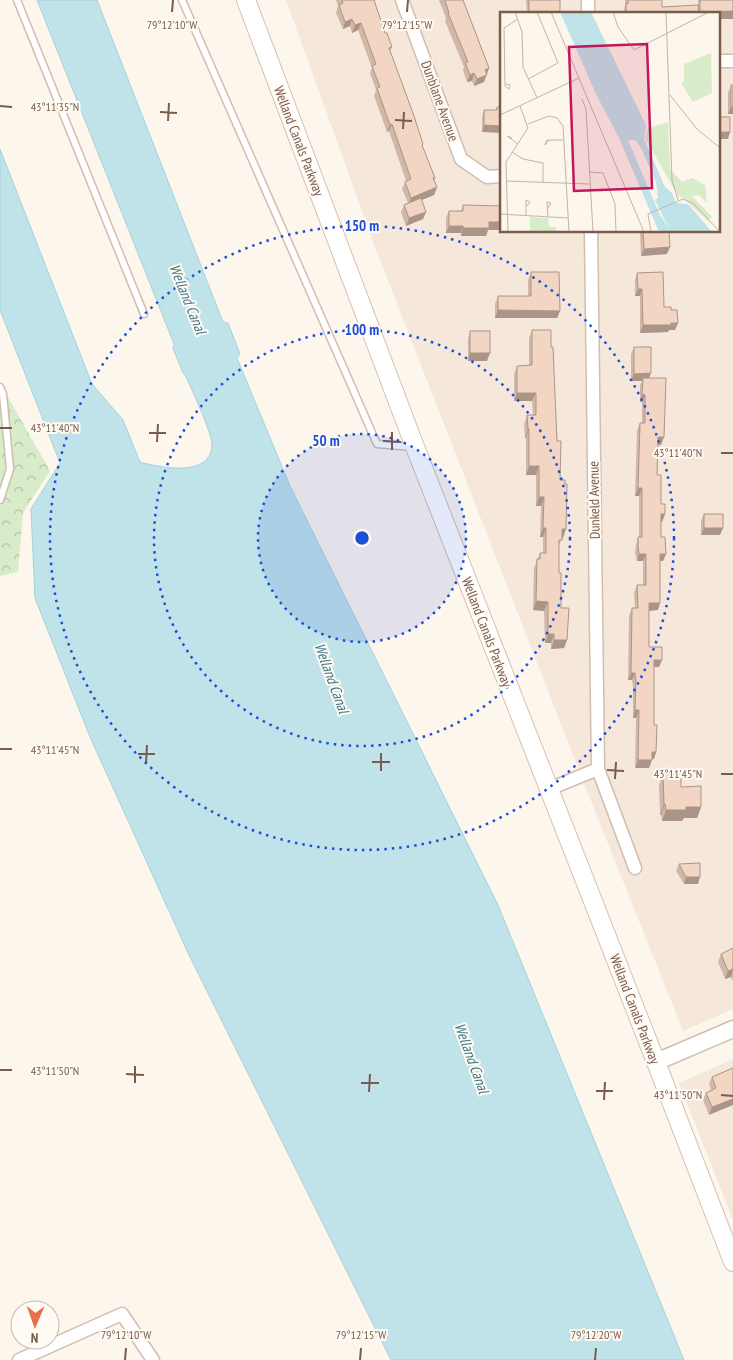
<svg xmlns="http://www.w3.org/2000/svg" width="733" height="1360" font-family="'PT Sans Narrow',sans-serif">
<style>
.residential{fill:#f5e8da;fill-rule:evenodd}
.forest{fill:url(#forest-crowns)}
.water{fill:#bfe3e8;stroke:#a5d3da}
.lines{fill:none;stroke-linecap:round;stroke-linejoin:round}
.service-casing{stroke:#d1beb0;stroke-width:9}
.minor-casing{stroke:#d1beb0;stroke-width:15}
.tertiary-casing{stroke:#d1beb0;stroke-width:19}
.secondary-casing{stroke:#d6c0b0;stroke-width:20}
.service{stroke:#fff;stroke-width:6}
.minor{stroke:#fff;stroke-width:12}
.tertiary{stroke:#fff;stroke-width:16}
.secondary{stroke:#fff;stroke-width:18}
.wall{fill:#d1b7a8}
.shaded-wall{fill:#aa9588}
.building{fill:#f3d5c3;stroke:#aa9588}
.ticks{fill:none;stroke:#7a5c4d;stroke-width:2}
.ring{fill:none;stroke:#1d4ed8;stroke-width:2.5;stroke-dasharray:2.5 5}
.labels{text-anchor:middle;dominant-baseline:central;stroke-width:4;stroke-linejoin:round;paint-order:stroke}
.street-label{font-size:14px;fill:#7a5c4d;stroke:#fffaf3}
.water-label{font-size:15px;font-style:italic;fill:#437c86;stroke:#fffaf3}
.inset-road{fill:none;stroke:#c5b3a7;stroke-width:1}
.view{fill:#c2185b;fill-opacity:0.15;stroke:#c2185b;stroke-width:2.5}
.inset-edge{fill:none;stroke:#7a5c4d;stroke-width:2.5}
.ticks-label{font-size:12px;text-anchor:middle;fill:#7a5c4d;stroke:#fffaf3;stroke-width:4;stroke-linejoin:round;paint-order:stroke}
.centre{fill:#1d4ed8;stroke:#fffaf3;stroke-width:2.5}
.ring-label{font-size:15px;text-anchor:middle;font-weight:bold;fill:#1d4ed8;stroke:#fffaf3;stroke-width:4;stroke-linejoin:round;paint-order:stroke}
</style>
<defs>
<pattern id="forest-crowns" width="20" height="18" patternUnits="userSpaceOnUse" patternTransform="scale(1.25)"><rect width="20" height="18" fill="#d8ecc9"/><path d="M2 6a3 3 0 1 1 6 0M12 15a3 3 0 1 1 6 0" fill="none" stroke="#b4c2a5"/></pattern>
</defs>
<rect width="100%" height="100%" fill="#fdf6ec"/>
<g class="residential">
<path d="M286 0H733V1009L683 1031 589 796 375 247ZM502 14H719V231H502Z"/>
<path d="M733 1059V1220L679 1083Z"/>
</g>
<path class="forest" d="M0 383 50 471 23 513 18 572 0 576Z"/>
<path class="water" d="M37 0H97L223 322 228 323 240 354 237 358 290 486 498 905 684 1360H391L188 953 90 737 35 598 31 509 60 463 0 310V149L92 384 123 420 140 462C161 468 212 478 212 444 212 434 191 387 185 375L183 373 173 348 174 344Z"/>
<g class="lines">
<defs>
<g id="service">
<path d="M17 0 144 314"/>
<path d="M182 0 377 444 413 447"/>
<path d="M0 387 3 394 10 469 0 500"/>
</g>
<g id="minor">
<path d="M402 0 461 159 487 177 502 176"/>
<path d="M588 0V14"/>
<path d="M719 61H733"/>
<path d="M591 231 598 769 635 868"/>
<path d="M549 789 598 769"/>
<path d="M19 1360 122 1314 153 1360"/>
</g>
<path id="tertiary" d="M656 1062 733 1029"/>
<path id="secondary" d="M246 0 415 447 656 1062 733 1262"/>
</defs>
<use href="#service" class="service-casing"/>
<use href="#minor" class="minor-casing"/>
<use href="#tertiary" class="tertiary-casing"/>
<use href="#secondary" class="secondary-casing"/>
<use href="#service" class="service"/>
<use href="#minor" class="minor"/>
<use href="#tertiary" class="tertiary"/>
<use href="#secondary" class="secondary"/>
</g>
<g class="wall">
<path d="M336 0H374L385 33 392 47 390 51 423 144 422 146 435 178 434 181 437 187 434 195 422 200 426 212 423 219 406 226 401 212 404 205 408 203 402 189 405 182 406 181 389 131 387 132 374 96 376 90 370 73 372 68 358 30 352 33 350 26 343 29 336 13 338 6Z"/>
<path d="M439 0H463L489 68 484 82 474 86 472 81 467 82 463 70 464 67 445 21 446 18Z"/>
<path d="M526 0H560V14H527Z"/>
<path d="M625 0H662V7L698 5V0H733V19H719V14H623L625 5Z"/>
<path d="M731 85 733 114H728V93Z"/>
<path d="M497 107H502L482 132V117L484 110H496Z"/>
<path d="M463 205 502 206V230H488L486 236H461V233H446V218L449 211H461Z"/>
<path d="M640 231H669L667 254 641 256Z"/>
<path d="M531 272 560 311 557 318H495V304L498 296H528V280Z"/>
<path d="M637 273 664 307 675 330H669L668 332 640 333V296H635V280Z"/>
<path d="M532 330 551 347 560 480 563 538H562L559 546V573L561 608 567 640 564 648 551 649V643H545L544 611 533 610 534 568 540 553H543V537H540L541 506H536V475H526V438H525L524 424 527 415H533L532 401H514V374L517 366 529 365V338Z"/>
<path d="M470 331 487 361H468V339Z"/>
<path d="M634 347 650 378 661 445H658L657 475 661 504 665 514 662 522H661V537L666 554 663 561H660L658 610 649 611V647L659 667H654V725L656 752 654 759H652L649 768H635L636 718H633V687L632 680H628L629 616 632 608H635L634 593 637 585H643V561H637L635 553 636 545 638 537H639V496H635L637 430 640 423H642V402H640V385L642 381H631V354Z"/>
<path d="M704 514 720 535H701V521Z"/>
<path d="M663 774 681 787 701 807 697 818H684L682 821H662L661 815H660L659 785Z"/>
<path d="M679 864 698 884H684L676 871Z"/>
<path d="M733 948V981L731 977 725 979 718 962 721 954Z"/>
<path d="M733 1068 709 1115 703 1100 706 1093 711 1090 709 1084 712 1077Z"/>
</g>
<g class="shaded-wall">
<path d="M733 11V19H719V14H699L700 12Z"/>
<path d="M352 19 350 26 343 29 345 22Z"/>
<path d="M361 23 358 30 352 33 355 25Z"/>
<path d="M489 68 484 82 474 86 477 79 485 70Z"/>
<path d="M474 73 472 81 467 82 470 75Z"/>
<path d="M731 107H733V114H728Z"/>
<path d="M392 124 389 131 387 132 390 125Z"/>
<path d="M484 125 502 126V133L482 132Z"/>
<path d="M719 132H730L728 139H719Z"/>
<path d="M437 187 434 195 409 205 411 198Z"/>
<path d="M426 212 423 219 406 226 409 218Z"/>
<path d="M489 222H502V230H488L486 236H461L463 228Z"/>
<path d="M449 226H463L461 233H446Z"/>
<path d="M670 247 667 254 641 256 644 249Z"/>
<path d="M638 289H642L640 296H635Z"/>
<path d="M498 310 560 311 557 318H495Z"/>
<path d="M678 323 675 330H669L668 332 640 333 643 325Z"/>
<path d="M470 353H490L487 361H468Z"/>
<path d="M651 373 648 381 643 378 642 381H631L634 374Z"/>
<path d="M517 393H536L532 401H514Z"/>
<path d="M642 394 645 395 642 402H640Z"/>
<path d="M528 429H529L526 438H525Z"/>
<path d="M658 437H664L661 445H656Z"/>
<path d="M529 466H539L536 475H526Z"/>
<path d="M638 488H642L639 496H635Z"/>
<path d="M539 497H544L541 506H536Z"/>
<path d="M661 514H665L662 522H658Z"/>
<path d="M543 528H546L543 537H540Z"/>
<path d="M704 528H723L720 535H701Z"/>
<path d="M562 529H566L563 538H559Z"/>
<path d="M639 554H646L643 561H637Z"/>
<path d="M660 554H666L663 561H657Z"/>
<path d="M536 601 548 602 544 611 533 610Z"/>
<path d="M649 603H660L658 610 646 611Z"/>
<path d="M548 634H554L551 643H545Z"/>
<path d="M554 640H567L564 648 551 649Z"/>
<path d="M654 660H662L659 667H651Z"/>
<path d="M631 673H635L632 680H628Z"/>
<path d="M635 710H639L636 718H633Z"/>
<path d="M652 752H656L654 759H649Z"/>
<path d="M638 760H652L649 768H635Z"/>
<path d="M664 804H665L661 815H660Z"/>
<path d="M686 807H701L697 818H684L682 821H662L666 810Z"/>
<path d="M686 877H700L698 884H684Z"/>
<path d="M733 969 731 977 725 979 728 971Z"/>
<path d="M733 1095V1105L709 1115 712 1107Z"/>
</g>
<g class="building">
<path d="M342 0H374L385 33H387L392 47 389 48 414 116 423 144 422 145 435 178H433L437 187 411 198 405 182 411 179 392 124 390 125 377 88 380 87 372 66 376 64 361 23 355 25 352 19 345 22 339 5 343 3Z"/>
<path d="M445 0H463L489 68 485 70 487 75 477 79 474 73 470 75 465 62H468L448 13H449Z"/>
<rect x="529" y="0" width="31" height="14"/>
<path d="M628 0H662V7L698 5 699 14H626V4H628Z"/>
<path d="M700 0H733V11L700 12Z"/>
<rect x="731" y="85" width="2" height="22"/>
<path d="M497 107H502V126L484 125V110H497Z"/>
<rect x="719" y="117" width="11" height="15"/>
<path d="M421 198 426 212 409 218 404 205Z"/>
<path d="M463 205 502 206V222H489V228H463V226H449V211H463Z"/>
<path d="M643 231H669L670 247 644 249Z"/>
<path d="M531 272H559L560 311 498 310V296H531Z"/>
<path d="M663 272 664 307H671V310H677L678 323H671V325H643L642 289H638L637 273Z"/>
<path d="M532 330H551V347H553L557 441H561L560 480H565V484H567L566 529H562V540H559V573H561V608H569L567 640H554V634H548V602L536 601 537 559H540V553H546V528H543L544 497H539V466H529V429H528L527 415H536V393H517V366L532 365Z"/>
<rect x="470" y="331" width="20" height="22"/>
<path d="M634 347H651V373L634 374Z"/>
<path d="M643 378H666L664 437H658L657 475H661V504H665V514H661V537H665L666 554H660V603H649V647H662V660H654V725H657L656 752H652V760H638L639 710H635L636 680 635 673H631L632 608H638L637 585H646V554H639L638 546V537H642V488H638L640 423H645V395L642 394Z"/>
<rect x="704" y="514" width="19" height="14"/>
<path d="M663 774H681V787L701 786V807H686V810H666L665 804H664Z"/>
<path d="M700 863V877H686L679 864Z"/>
<path d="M733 948V969L728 971 721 954Z"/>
<path d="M733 1068V1099L712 1107 706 1093 716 1088 712 1077Z"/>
</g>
<path class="ticks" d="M172 12 173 0M407 12 408 0M0 106 12 107M160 112 177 113M395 120 412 121M168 121 169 103M403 129 404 112M0 428H12M149 433H166M383 441 401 442M157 442 158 424M392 450V432M721 453H733M0 749H12M138 754H155M372 762H390M146 763 147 745M607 770 624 771M381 771V753M721 774H733M615 779 616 762M0 1070H12M126 1074 144 1075M135 1083V1066M361 1083H379M596 1091H613M369 1092 370 1074M721 1095 733 1096M604 1100 605 1082M125 1360 126 1348M360 1360 361 1348M595 1360 596 1348"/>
<circle cx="362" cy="538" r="104" fill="#1d4ed8" fill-opacity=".12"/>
<g class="ring">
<circle cx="362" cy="538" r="104"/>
<circle cx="362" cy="538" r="208"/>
<circle cx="362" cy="538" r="312"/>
</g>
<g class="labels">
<g class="street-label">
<text transform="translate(440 101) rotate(70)">Dunblane Avenue</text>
<text transform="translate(299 141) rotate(69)">Welland Canals Parkway</text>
<text transform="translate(594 500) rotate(-91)">Dunkeld Avenue</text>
<text transform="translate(487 632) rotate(69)">Welland Canals Parkway</text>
<text transform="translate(635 1009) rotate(69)">Welland Canals Parkway</text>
</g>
<g class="water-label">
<text transform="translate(188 299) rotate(68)">Welland Canal</text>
<text transform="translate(332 678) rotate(70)">Welland Canal</text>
<text transform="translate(472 1058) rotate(70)">Welland Canal</text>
</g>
</g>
<g transform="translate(500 12)">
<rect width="220" height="220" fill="#fdf6ec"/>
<path d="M168 110 170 157 182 170 192 166 205 173 207 191 199 183 192 184 212 205 208 209 183 186 178 184 145 126 148 116Z" fill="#d8ecc9"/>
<path d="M211 41 212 81 193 90 181 71 184 70V52ZM30 205 48 206 49 215H56V220H30Z" fill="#d8ecc9"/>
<path d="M60 0H91L146 113 144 127 165 175 172 181 176 191 188 192 212 220H159L119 126 96 82ZM128 128H135L141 136 156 170 158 186 155 188 169 217 159 201Z" fill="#bfe3e8" fill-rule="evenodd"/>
<path class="inset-road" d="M15 0 22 20 23 55 37 86M51 0 144 220M113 0 118 15 134 38 209 0M166 0 172 168 178 188M28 67 58 51 37 0M6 72 10 73 9 77 5 74 4 16 18 7M170 83 197 117 220 136M82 87 86 97 93 220M0 103 79 66M28 112 49 104 57 106 63 114 69 220M12 126 7 124 18 132M49 128 45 133 46 129 49 128H63M12 140 23 147 43 151V170M89 160 103 161 115 192 116 220M6 169 89 172M48 196 51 191 47 190 48 204M0 202 68 206M26 203V188L30 190 27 194M8 220 6 150 28 116 20 94M151 220 148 202 183 187 194 192 220 220"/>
<path class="view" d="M147 32 152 176 74 179 69 35Z"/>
<rect width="220" height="220" class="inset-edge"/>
</g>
<g class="ticks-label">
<text x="172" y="29">79°12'10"W</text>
<text x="407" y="29">79°12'15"W</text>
<text x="55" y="111">43°11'35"N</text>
<text x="55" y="432">43°11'40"N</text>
<text x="678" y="457">43°11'40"N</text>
<text x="55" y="754">43°11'45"N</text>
<text x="678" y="778">43°11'45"N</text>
<text x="55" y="1075">43°11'50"N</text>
<text x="678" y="1099">43°11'50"N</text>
<text x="126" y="1339">79°12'10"W</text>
<text x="361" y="1339">79°12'15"W</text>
<text x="596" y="1339">79°12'20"W</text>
</g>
<circle cx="362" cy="538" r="8" class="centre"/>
<g class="ring-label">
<text x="362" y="231">150 m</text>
<text x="362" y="335">100 m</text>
<text x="326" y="446">50 m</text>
</g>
<g transform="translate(35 1325) rotate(182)"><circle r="24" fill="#fffaf3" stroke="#cabbb1"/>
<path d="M0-4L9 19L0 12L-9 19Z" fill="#e76f51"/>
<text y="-8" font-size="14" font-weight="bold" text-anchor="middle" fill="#7a5c4d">N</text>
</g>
</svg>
